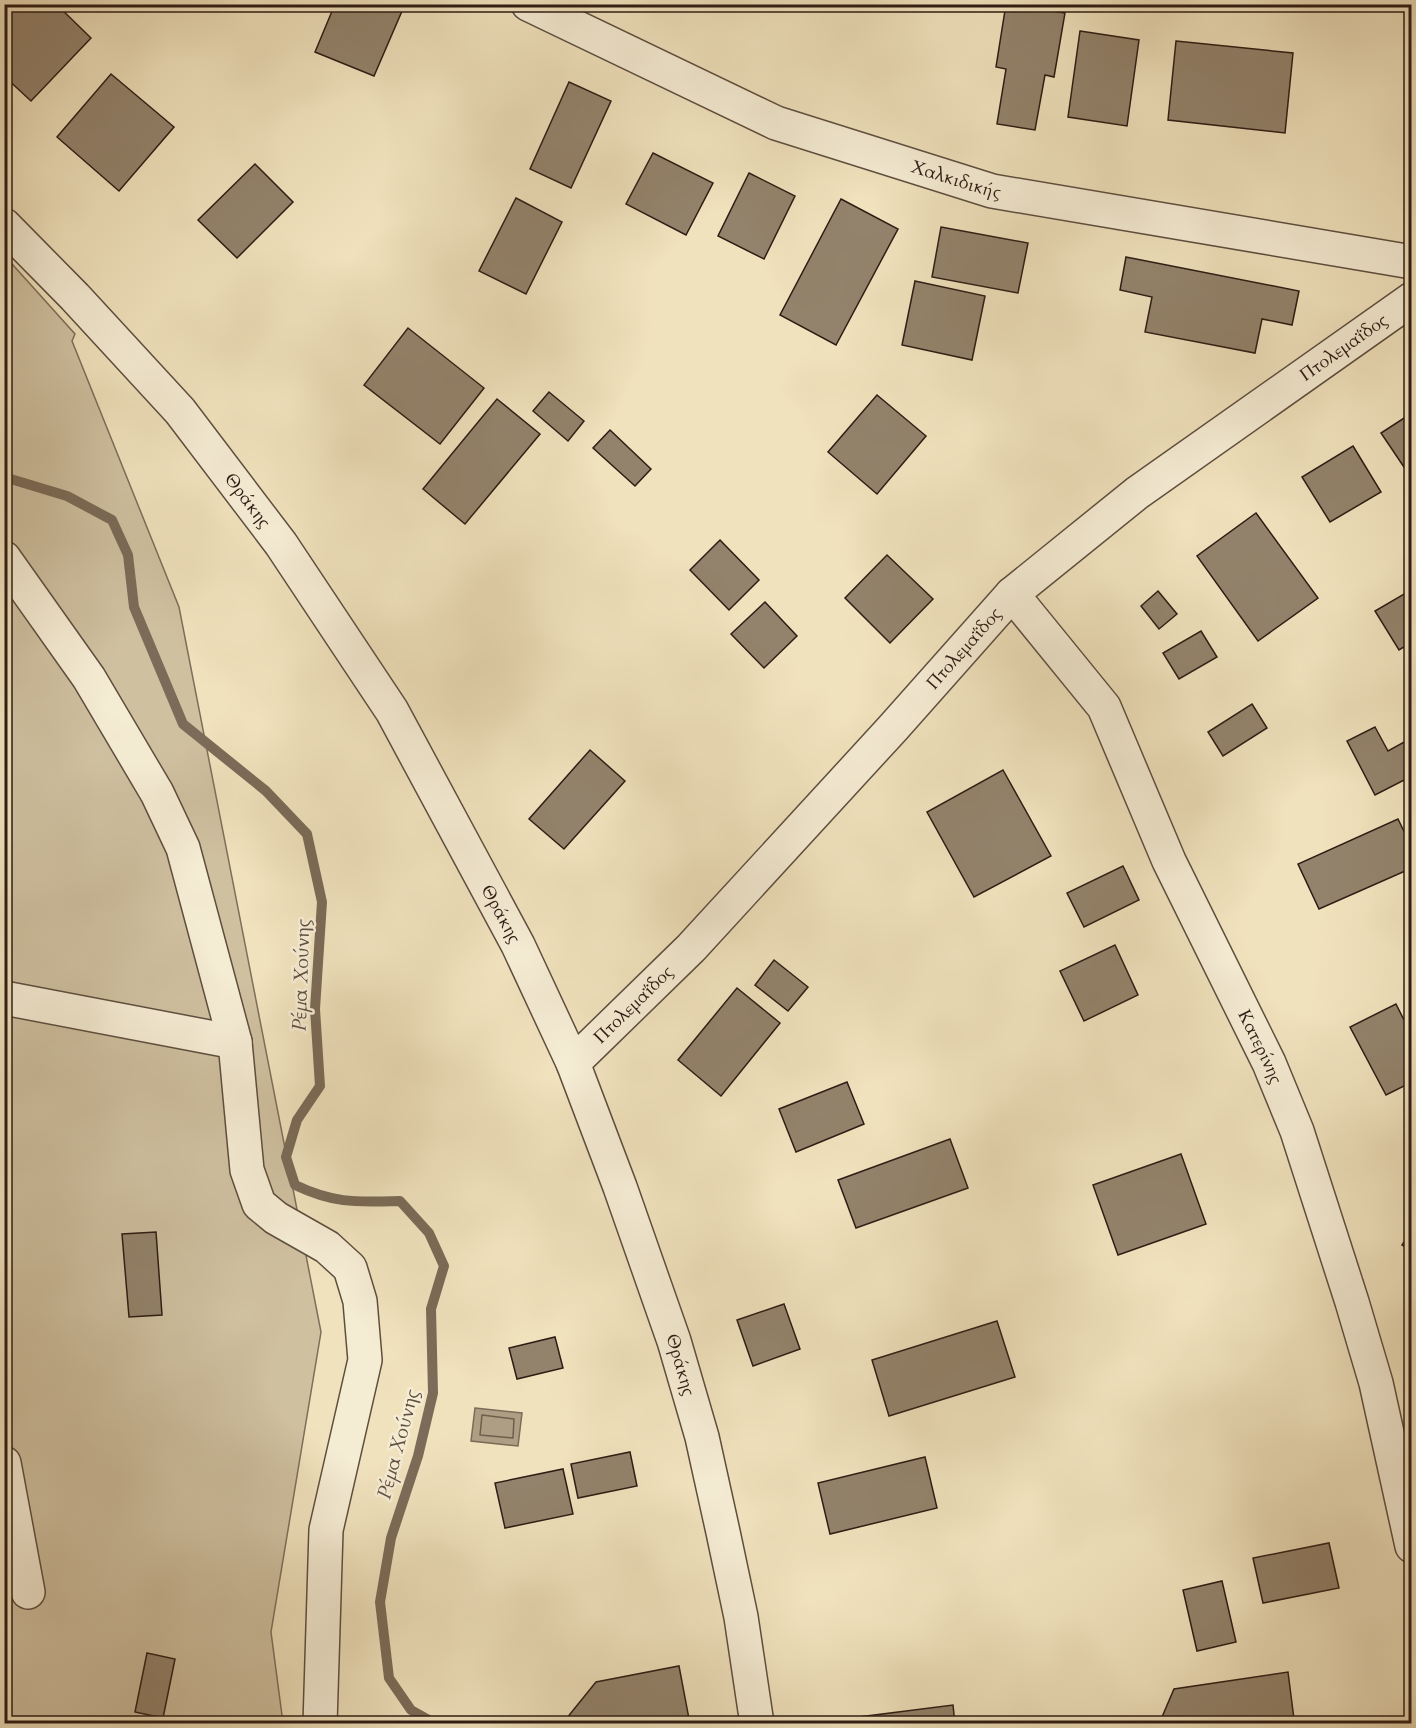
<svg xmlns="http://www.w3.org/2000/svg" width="1416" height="1728" font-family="Cardo,serif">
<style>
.green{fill:#cfc0a0;stroke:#7e6e5a;stroke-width:1.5}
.water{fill:#ae9f84;stroke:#7b6b58;stroke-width:1.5}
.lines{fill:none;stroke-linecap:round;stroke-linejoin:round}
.shore{stroke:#6e5e4c;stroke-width:1.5}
.stream{stroke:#7b6b58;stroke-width:10}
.building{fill:#93836c;stroke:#2e1c15;stroke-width:1.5}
.minor-casing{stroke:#5e4e3f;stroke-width:36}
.minor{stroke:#f5ecd4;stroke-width:33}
.labels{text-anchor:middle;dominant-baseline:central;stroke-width:5;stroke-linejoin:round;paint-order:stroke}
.street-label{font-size:18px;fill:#2e1c15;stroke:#f5ecd4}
.water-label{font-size:20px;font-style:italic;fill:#615041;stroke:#f5ecd4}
</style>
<rect width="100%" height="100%" fill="#f0e2bd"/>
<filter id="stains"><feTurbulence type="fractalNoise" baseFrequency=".00333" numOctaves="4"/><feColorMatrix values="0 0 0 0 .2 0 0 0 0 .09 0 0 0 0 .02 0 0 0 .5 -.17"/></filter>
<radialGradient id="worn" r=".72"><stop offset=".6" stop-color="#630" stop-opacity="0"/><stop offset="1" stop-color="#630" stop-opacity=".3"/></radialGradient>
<path class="green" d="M4 255 75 334 72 341 179 607 321 1332 271 1632 283 1723H5Z"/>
<path class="water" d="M475 1408 522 1413 518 1446 471 1441Z"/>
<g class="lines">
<path class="shore" d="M482 1415 514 1419 513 1438 480 1435Z"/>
<path class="stream" d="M4 477 67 496 112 520 128 555 134 607 183 724 266 791 307 834 322 902 315 1009 320 1086 297 1120 286 1157 295 1185C335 1204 357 1202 400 1201L429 1233 444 1266 431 1309 433 1393 418 1456 391 1538 380 1602 389 1678 411 1710 436 1724"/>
</g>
<g class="building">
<path d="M4 4H56L91 38 31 101 4 76Z"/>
<path d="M335 4H387L402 11 374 76 315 52Z"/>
<path d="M1006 4 1065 13 1054 77 1045 75 1035 130 997 124 1006 69 996 67Z"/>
<path d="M1080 31 1139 40 1127 126 1068 117Z"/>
<path d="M1176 41 1293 53 1285 133 1168 120Z"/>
<path d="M111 74 174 127 119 191 57 137Z"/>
<path d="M569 82 611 101 571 188 530 169Z"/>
<path d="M653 153 713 183 686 235 626 204Z"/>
<path d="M255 164 293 202 237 258 198 220Z"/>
<path d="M749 173 795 196 764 259 718 236Z"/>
<path d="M516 198 562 222 526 294 479 271Z"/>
<path d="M841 199 898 229 836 345 780 315Z"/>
<path d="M941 227 1028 243 1018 293 932 277Z"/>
<path d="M1126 257 1299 291 1292 325 1262 319 1255 353 1145 332 1152 297 1120 290Z"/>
<path d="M915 281 985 296 972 360 902 345Z"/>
<path d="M408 328 484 388 440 444 364 385Z"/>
<path d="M549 392 584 421 568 441 533 411Z"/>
<path d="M877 395 926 436 877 494 828 452Z"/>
<path d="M497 399 540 434 465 524 423 489Z"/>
<path d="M1412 413V479L1381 433Z"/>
<path d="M610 430 651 469 635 486 593 448Z"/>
<path d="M1353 446 1381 492 1330 522 1302 477Z"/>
<path d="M1256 513 1318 598 1258 641 1197 556Z"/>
<path d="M720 540 759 580 729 610 690 570Z"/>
<path d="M887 555 933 599 890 643 845 598Z"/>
<path d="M1411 590 1412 642 1399 650 1375 611Z"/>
<path d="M1158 591 1177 614 1159 629 1141 606Z"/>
<path d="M765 602 797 636 764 668 731 634Z"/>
<path d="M1201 631 1217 657 1179 679 1163 653Z"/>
<path d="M1252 704 1267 728 1223 756 1208 732Z"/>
<path d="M1375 727 1388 751 1406 741 1412 752V776L1375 795 1347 741Z"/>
<path d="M590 750 625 781 564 849 529 819Z"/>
<path d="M1003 770 1051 856 974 897 927 812Z"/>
<path d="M1398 819 1412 848V868L1319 909 1298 864Z"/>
<path d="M1123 866 1139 900 1084 927 1067 893Z"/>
<path d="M1115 945 1138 995 1084 1021 1060 971Z"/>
<path d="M774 960 808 987 788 1011 755 985Z"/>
<path d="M737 988 780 1023 721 1096 678 1060Z"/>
<path d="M1396 1004 1412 1036V1082L1386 1095 1350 1027Z"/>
<path d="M847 1082 864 1124 796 1152 779 1109Z"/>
<path d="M950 1139 968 1188 856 1228 838 1180Z"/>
<path d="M1181 1154 1206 1224 1118 1255 1093 1185Z"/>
<path d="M1412 1230V1251L1402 1245Z"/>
<path d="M156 1232 162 1315 129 1317 122 1234Z"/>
<path d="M784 1304 800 1349 753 1366 737 1320Z"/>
<path d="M997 1321 1015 1377 889 1416 872 1360Z"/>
<path d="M555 1337 563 1368 517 1379 509 1348Z"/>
<path d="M630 1452 637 1486 578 1498 571 1464Z"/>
<path d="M925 1457 937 1508 830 1534 818 1483Z"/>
<path d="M563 1469 573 1514 505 1528 495 1483Z"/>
<path d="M1329 1543 1339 1588 1263 1603 1253 1558Z"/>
<path d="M1222 1581 1236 1642 1197 1651 1183 1590Z"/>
<path d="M147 1653 175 1659 163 1718 135 1712Z"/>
<path d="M679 1666 690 1724H562L596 1682Z"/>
<path d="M1288 1672 1294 1719 1257 1724H1159L1174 1689Z"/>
<path d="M953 1705 955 1724H860L859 1717Z"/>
</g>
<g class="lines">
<defs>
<g id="minor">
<path id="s1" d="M528 4 776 123 992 191 1412 262"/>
<path id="s2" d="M4 225 75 297 180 411 281 544 392 711 518 945 573 1063 620 1187 674 1341 702 1437 723 1532 741 1617 757 1724"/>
<path d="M4 558 89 678 157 793 183 848 235 1042 247 1170 259 1204 276 1218 327 1247 350 1268 360 1301 365 1360 326 1530 320 1724"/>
<path id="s3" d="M1012 594 1104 707 1169 861 1269 1063 1297 1131 1352 1302 1376 1383 1412 1546"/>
<path d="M4 998 235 1042"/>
<path id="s4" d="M573 1063 691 948 893 728 1012 594 1137 493 1412 299"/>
<path d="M4 1463 28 1592"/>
</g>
</defs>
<use href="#minor" class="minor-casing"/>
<use href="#minor" class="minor"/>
</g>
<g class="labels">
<g class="street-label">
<text stroke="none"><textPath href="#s1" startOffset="464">Χαλκιδικής</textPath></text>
<text stroke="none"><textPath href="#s4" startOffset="1056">Πτολεμαΐδος</textPath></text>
<text stroke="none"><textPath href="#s2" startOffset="368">Θράκης</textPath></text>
<text stroke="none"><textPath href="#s4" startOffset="570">Πτολεμαΐδος</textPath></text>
<text stroke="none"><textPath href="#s2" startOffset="854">Θράκης</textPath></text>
<text stroke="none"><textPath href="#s4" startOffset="84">Πτολεμαΐδος</textPath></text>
<text stroke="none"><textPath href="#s3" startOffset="520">Κατερίνης</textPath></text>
<text stroke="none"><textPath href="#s2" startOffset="1340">Θράκης</textPath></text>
</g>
<g class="water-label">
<text transform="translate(301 975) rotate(-88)">Ρέμα Χούνης</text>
<text transform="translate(398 1444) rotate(-75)">Ρέμα Χούνης</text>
</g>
</g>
<rect width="1416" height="1728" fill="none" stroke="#f0e2bd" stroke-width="24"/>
<rect x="6" y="6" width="1404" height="1716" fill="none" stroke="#2e1c15" stroke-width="3"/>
<rect x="12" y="12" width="1392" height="1704" fill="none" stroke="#2e1c15" stroke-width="1.5"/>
<rect width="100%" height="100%" filter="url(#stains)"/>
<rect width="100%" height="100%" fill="url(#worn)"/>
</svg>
